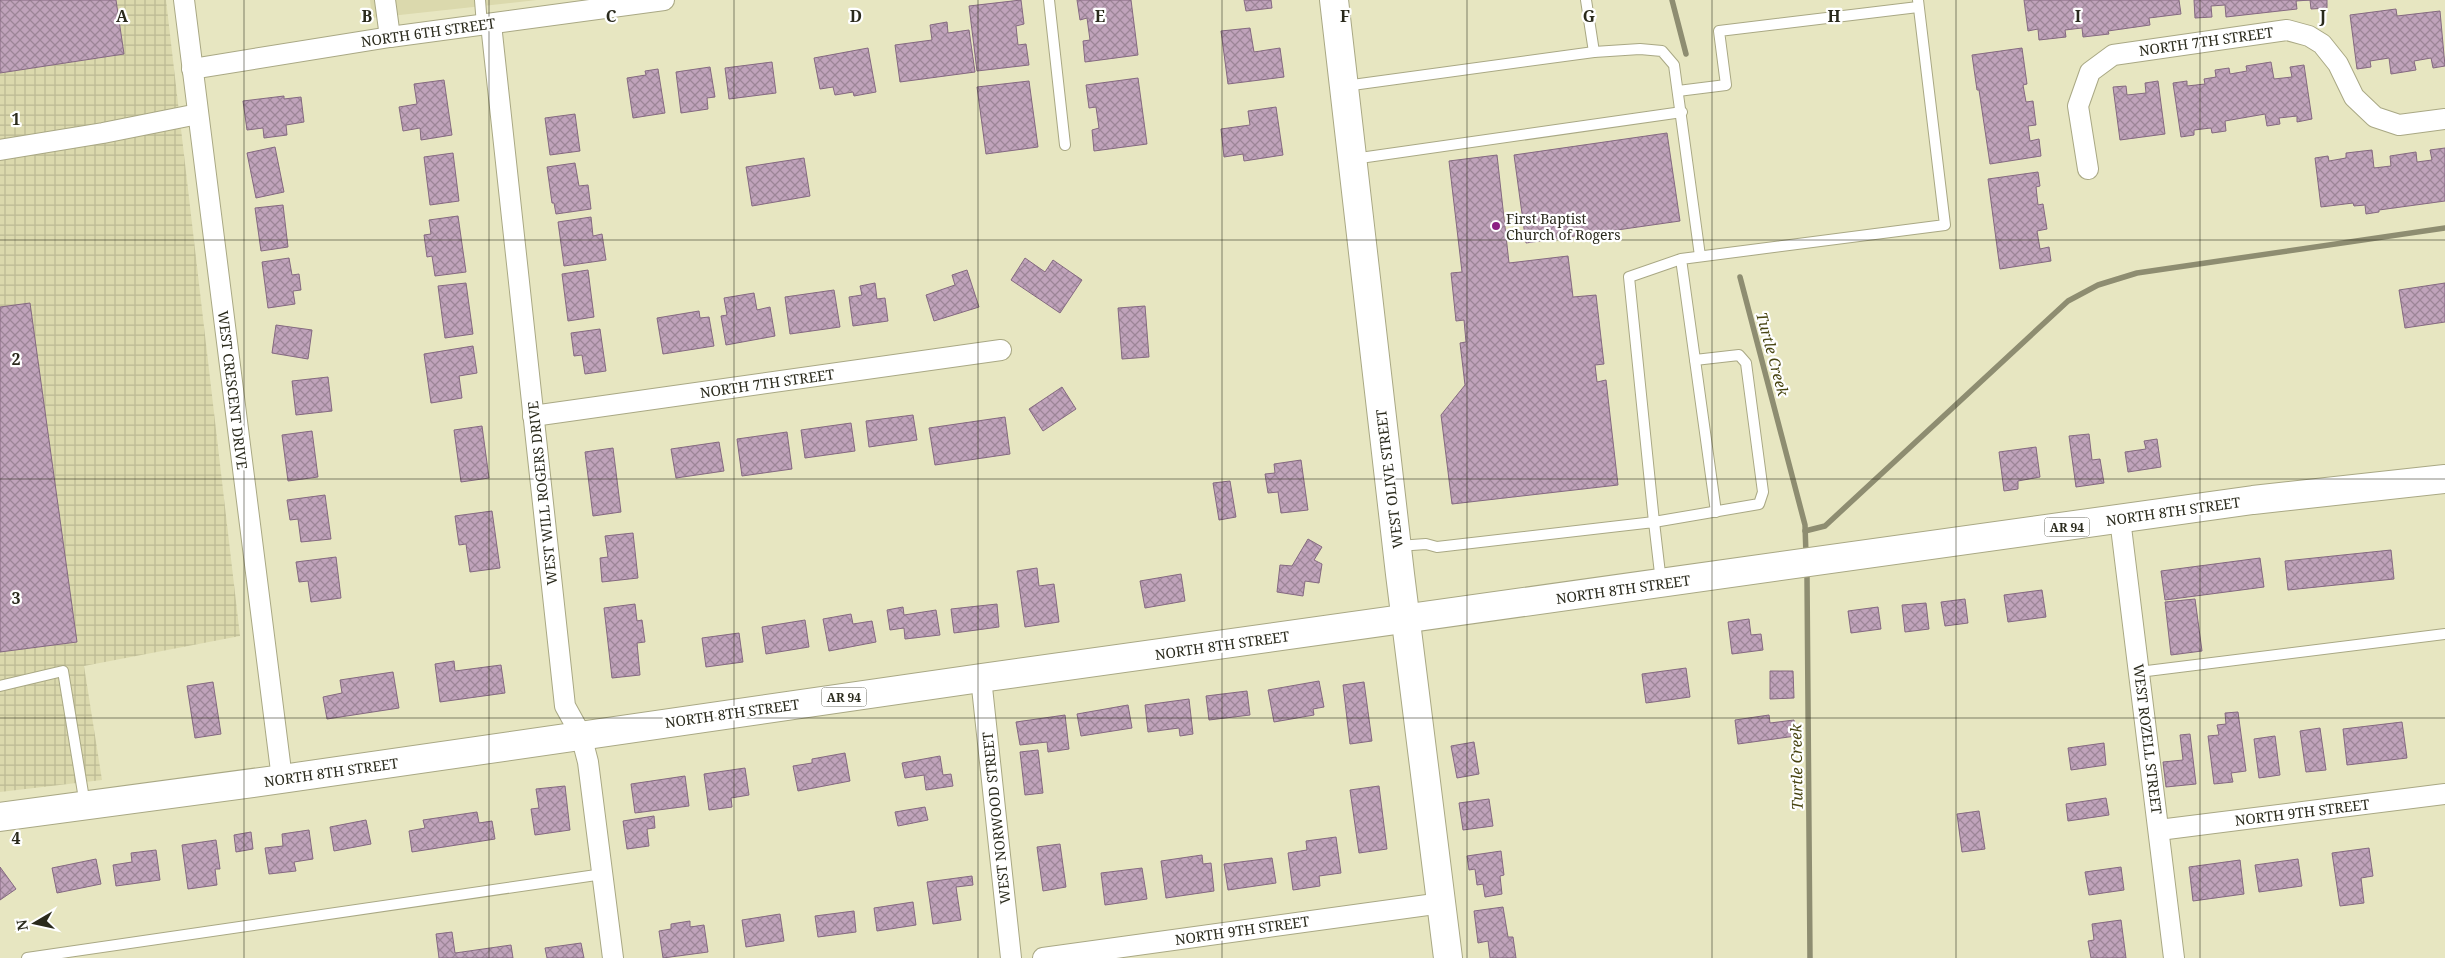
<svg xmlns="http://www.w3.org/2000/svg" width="2445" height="958" font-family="'Noto Serif',serif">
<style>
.built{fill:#dbd9ad}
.industrial{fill:url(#industrial-grid)}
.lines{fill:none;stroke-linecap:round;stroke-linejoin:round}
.stream{stroke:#8e8d71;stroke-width:5.5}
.building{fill:url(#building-cross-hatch);stroke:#846980}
.lane-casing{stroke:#a9a884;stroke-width:12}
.street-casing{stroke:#a9a884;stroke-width:22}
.secondary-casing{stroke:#a9a884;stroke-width:30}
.primary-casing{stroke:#a9a884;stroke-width:30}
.lane{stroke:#fff;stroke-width:10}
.street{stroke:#fff;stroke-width:20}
.secondary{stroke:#fff;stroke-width:28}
.primary{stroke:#fff;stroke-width:28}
.grid{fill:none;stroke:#2a2a1c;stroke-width:1;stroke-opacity:0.55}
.poi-dot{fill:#8c1f83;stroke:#fff;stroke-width:2}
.labels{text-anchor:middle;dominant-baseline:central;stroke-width:4.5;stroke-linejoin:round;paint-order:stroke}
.shield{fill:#fff;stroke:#6a6a60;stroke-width:1}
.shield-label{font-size:12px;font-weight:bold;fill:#2a2a1c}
.street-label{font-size:14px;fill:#2a2a1c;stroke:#fff}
.poi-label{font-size:14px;fill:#2a2a1c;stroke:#fff;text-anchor:start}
.water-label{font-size:15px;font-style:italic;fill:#46430f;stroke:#fff}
.grid-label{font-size:16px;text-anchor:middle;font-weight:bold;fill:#2a2a1c;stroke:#fff;stroke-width:4.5;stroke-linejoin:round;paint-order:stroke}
</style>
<defs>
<pattern id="industrial-grid" width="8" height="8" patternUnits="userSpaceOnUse" patternTransform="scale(1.25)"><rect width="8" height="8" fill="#dbd9ad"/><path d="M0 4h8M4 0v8" fill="none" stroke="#bcba94"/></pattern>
<pattern id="building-cross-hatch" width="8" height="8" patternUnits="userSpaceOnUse" patternTransform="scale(1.25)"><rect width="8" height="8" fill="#c0a3bb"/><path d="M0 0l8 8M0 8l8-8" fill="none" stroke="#9c8597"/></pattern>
</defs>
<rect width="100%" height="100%" fill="#e7e6c1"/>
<path class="built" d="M370 0H537L372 18Z"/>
<path class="industrial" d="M0 0H166L240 636 84 666 102 780 0 792Z"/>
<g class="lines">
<g class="stream">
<path d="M1672 0 1686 54"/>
<path d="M1740 277 1805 525 1806 555"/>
<path d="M1805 531 1825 526 2068 301 2098 285 2137 273 2445 228"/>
<path d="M1807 576 1810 958"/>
</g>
</g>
<g class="building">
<path d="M0 0H116L124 54 0 73Z"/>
<path d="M1021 0 1024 24 1016 26 1018 45 1026 44 1029 65 977 71 969 6Z"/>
<path d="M1077 0H1131L1138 55 1085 62 1083 41 1090 40 1087 18 1080 20Z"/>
<path d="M1244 0H1271L1272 8 1246 11Z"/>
<path d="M2024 0H2179L2181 14 2149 18 2150 25 2108 31 2109 34 2083 37 2082 28 2065 30 2066 37 2039 40 2038 29 2028 31Z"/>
<path d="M2194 0H2327V8L2311 9 2310 0 2296 1 2297 9 2226 17 2225 5 2211 6 2212 17 2195 18Z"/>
<path d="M2396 9 2397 16 2440 11 2445 66 2433 68 2431 58 2414 61 2416 70 2391 74 2389 58 2370 61 2371 67 2357 69 2350 15Z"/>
<path d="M947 22 948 33 969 30 975 72 900 82 895 45 932 40 930 25Z"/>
<path d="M1250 28 1254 52 1280 48 1284 77 1228 84 1221 31Z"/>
<path d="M868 48 876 92 854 96 853 92 835 95 833 87 820 89 814 58Z"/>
<path d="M2022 48 2027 84 2023 85 2026 102 2033 101 2036 125 2028 126 2030 141 2039 139 2041 156 1990 164 1979 90H1977L1972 55Z"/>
<path d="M772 62 776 93 729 99 725 68Z"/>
<path d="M2271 62 2274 79 2292 77 2290 67 2304 65 2312 119 2297 122V116L2279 118 2280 124 2267 126 2265 114 2225 121 2226 131 2212 133 2211 128 2194 130V135L2181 137 2173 83 2187 81V86L2205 84 2204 79 2216 77 2215 70 2229 68 2230 74 2247 71 2246 66Z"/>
<path d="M710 67 715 97 707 98 708 109 681 113 676 72Z"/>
<path d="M658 69 665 113 633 118 627 78 646 75 645 71Z"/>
<path d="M1138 78 1147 144 1094 151 1092 130 1099 128 1096 107 1089 108 1086 85Z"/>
<path d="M444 80 452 135 421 140 420 128 403 131 399 107 417 104 414 84Z"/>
<path d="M1029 81 1038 147 986 154 977 87Z"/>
<path d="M2158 81 2165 134 2120 140 2113 87 2126 86 2127 95 2146 93 2145 83Z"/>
<path d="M284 96V99L301 97 304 122 286 125 287 135 264 138 263 128 247 130 243 101Z"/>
<path d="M1276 107 1283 155 1244 161 1243 154 1224 157 1221 129 1250 125 1248 111Z"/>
<path d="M575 114 580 151 550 155 545 118Z"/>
<path d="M1667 133 1680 221 1526 243 1514 155Z"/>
<path d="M275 147 284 192 256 198 247 153Z"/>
<path d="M2445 148V201L2379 210V212L2366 214 2365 205 2354 206 2353 203 2321 207 2315 158 2328 156 2329 161 2346 158V153L2372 150 2374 168 2391 166 2390 156 2416 152 2417 162 2432 160 2430 150Z"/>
<path d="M453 153 459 201 430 205 424 157Z"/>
<path d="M1497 155 1509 263 1568 256 1573 297 1596 295 1604 364 1595 365 1597 382 1606 380 1618 485 1452 504 1441 415 1465 385 1460 343 1466 342 1464 320 1456 321 1451 273 1462 272 1449 161Z"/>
<path d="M804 158 810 196 752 206 746 167Z"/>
<path d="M575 163 579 186 588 185 591 209 556 214 554 203H552L547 167Z"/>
<path d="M2038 172 2040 186 2036 187 2038 205 2043 204 2047 229 2037 231 2040 249 2049 247 2051 261 2000 269 1988 179Z"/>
<path d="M283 205 288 247 261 251 255 208Z"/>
<path d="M458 216 466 272 435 276 432 256 427 257 424 235 431 234 429 220Z"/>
<path d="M591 217 593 236 602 234 606 260 564 266 558 222Z"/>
<path d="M289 258 292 275 299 274 301 290 293 291 295 304 268 308 262 262Z"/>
<path d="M1025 258 1045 272 1053 260 1082 280 1060 313 1011 280Z"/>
<path d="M588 270 594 317 568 321 562 274Z"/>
<path d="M967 270 979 307 934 321 926 295 955 285 952 275Z"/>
<path d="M466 283 473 334 445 338 438 286Z"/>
<path d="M875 283 877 299 885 298 888 321 853 326 849 297 862 295 860 286Z"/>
<path d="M2445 283V322L2405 328 2399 290Z"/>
<path d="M834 290 840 327 790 334 785 297Z"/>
<path d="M754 293 757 310 770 307 775 336 726 345 721 316 727 315 724 298Z"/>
<path d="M30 303 77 642 0 652V307Z"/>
<path d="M1145 306 1149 357 1122 359 1118 308Z"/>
<path d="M699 311 700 318 709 317 714 346 663 354 657 318Z"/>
<path d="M276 325 312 330 308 359 272 353Z"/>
<path d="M600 329 606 371 585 374 582 355 574 356 571 333Z"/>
<path d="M473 346 477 373 459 376 462 398 431 403 424 354Z"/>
<path d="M328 377 332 411 296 415 292 381Z"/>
<path d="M1062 387 1076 409 1043 431 1029 409Z"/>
<path d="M913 415 917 440 869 447 866 421Z"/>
<path d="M1005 417 1010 454 935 465 929 428Z"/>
<path d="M851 423 855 451 805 458 801 430Z"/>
<path d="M482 426 489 478 461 482 454 430Z"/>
<path d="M312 431 318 477 288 481 282 435Z"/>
<path d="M787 432 792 469 742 476 737 439Z"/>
<path d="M2089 434 2092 460 2100 459 2104 483 2076 487 2069 436Z"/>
<path d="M2157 439 2161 467 2128 472 2125 452 2146 449 2144 441Z"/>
<path d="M719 442 724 471 676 478 671 449Z"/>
<path d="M2036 447 2040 477 2018 481V489L2004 491 1999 452Z"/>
<path d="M613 448 621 512 593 516 585 452Z"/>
<path d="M1301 460 1308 510 1281 513 1278 492 1268 493 1265 474 1275 473 1274 464Z"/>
<path d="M1230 481 1236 517 1219 520 1213 483Z"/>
<path d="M325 495 331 539 301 542 298 519 290 520 287 500Z"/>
<path d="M492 511 500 568 470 572 466 544 459 545 455 516Z"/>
<path d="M633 533 638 578 602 582 600 558 608 557 605 536Z"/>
<path d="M1308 539 1322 547 1314 560 1322 564 1319 583 1305 581 1303 596 1277 592 1280 565 1292 566Z"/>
<path d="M2391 550 2394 579 2288 590 2285 561Z"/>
<path d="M336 557 341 598 311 602 308 581 299 582 296 562Z"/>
<path d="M2260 558 2264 587 2165 600 2161 571Z"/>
<path d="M1037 568 1039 586 1054 584 1059 622 1025 627 1017 571Z"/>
<path d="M1181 574 1185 601 1145 608 1140 581Z"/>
<path d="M2042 590 2046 617 2008 622 2004 595Z"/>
<path d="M1965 599 1968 623 1945 626 1941 602Z"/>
<path d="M2195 599 2202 651 2171 655 2165 602Z"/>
<path d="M1926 603 1929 629 1905 632 1902 605Z"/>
<path d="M635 604 637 621 642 620 645 642 637 643 640 675 612 678 604 608Z"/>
<path d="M997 604 999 627 954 633 951 609Z"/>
<path d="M903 607 904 615 936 610 940 635 905 639 904 628 890 630 887 610Z"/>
<path d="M1878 607 1881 629 1851 633 1848 611Z"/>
<path d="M851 614 853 624 872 621 876 642 829 651 823 619Z"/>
<path d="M1749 619 1751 635 1761 634 1763 650 1732 654 1728 622Z"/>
<path d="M805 620 809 647 766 654 762 627Z"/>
<path d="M739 633 743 662 706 667 702 638Z"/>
<path d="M454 661 455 671 501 665 505 693 440 702 435 664Z"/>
<path d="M1686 668 1690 697 1646 703 1642 674Z"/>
<path d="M1770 671H1793L1794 698 1770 699Z"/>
<path d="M393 672 399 708 327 719 323 697 342 693 340 680Z"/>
<path d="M1319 681 1324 707 1313 709 1314 715 1274 722 1268 690Z"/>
<path d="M213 682 221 734 195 738 187 686Z"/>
<path d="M1364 682 1372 741 1350 744 1343 685Z"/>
<path d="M1247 691 1250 715 1209 720 1206 696Z"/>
<path d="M1189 699 1193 734 1180 736 1179 728 1148 732 1145 705Z"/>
<path d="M1128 705 1132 728 1081 736 1077 714Z"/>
<path d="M2238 712 2246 771 2231 773 2233 782 2214 784 2208 736 2219 735 2217 725 2226 724 2225 713Z"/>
<path d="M1065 715 1069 749 1048 752 1047 742 1020 745 1016 722Z"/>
<path d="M1769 715 1770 723 1794 720 1796 736 1738 744 1735 720Z"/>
<path d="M2402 722 2407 758 2347 765 2343 729Z"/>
<path d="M2320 728 2326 770 2306 772 2300 731Z"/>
<path d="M2190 734 2196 784 2166 787 2163 762 2183 760 2180 735Z"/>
<path d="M2275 736 2280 775 2259 778 2254 739Z"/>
<path d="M1474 742 1479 774 1457 778 1451 746Z"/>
<path d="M2104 743 2106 765 2071 770 2068 748Z"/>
<path d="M1038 750 1043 793 1025 795 1020 752Z"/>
<path d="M845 753 850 781 798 791 793 766 812 763V759Z"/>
<path d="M940 756 943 775 951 774 953 786 926 790 924 775 905 778 902 763Z"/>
<path d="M745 768 749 795 731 798 732 807 709 810 704 774Z"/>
<path d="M685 776 689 806 635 813 631 784Z"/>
<path d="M565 786 570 830 535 835 531 809 539 808 536 789Z"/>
<path d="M1379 786 1387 849 1359 853 1350 790Z"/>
<path d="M2106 798 2109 815 2068 821 2066 804Z"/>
<path d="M1489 799 1493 826 1463 830 1459 803Z"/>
<path d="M925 807 928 820 898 826 895 812Z"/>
<path d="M1979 811 1985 849 1962 852 1957 814Z"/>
<path d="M477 812 479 823 492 821 495 839 412 852 409 831 425 828 423 820Z"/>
<path d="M654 816 655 828 647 829 649 846 627 849 623 821Z"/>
<path d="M366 820 371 844 334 851 330 827Z"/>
<path d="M309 830 313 859 294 862 296 871 269 874 265 848 283 846 282 834Z"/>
<path d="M251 832 253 849 236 852 234 835Z"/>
<path d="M1336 837 1341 873 1319 876 1320 886 1293 890 1288 853 1307 850 1306 841Z"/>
<path d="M216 840 220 869H215L217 885 188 889 182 845Z"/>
<path d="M1060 844 1066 887 1043 891 1037 847Z"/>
<path d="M2369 848 2373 876 2361 878 2364 903 2340 906 2332 853Z"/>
<path d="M156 850 160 880 116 886 113 865 132 862 131 853Z"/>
<path d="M1501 851 1504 875 1500 876 1502 894 1485 897 1483 884 1477 885 1475 869 1469 870 1467 856Z"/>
<path d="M1202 855 1203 864 1211 863 1214 891 1166 898 1161 861Z"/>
<path d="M1272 858 1276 883 1228 890 1224 864Z"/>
<path d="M96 859 101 884 57 893 52 868Z"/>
<path d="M2298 859 2302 886 2259 892 2255 865Z"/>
<path d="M2240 860 2244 894 2193 901 2189 867Z"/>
<path d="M0 867 16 889 0 900Z"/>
<path d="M2121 867 2124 890 2089 895 2085 872Z"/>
<path d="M1142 868 1147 899 1105 905 1101 873Z"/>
<path d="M972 876 973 885 956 887 961 920 933 924 927 882Z"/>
<path d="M913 902 916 925 877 931 874 908Z"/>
<path d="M1503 907 1508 937H1513L1516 958H1490L1488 941 1478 943 1474 911Z"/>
<path d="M854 911 856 932 818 937 815 916Z"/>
<path d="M780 914 784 941 746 947 742 920Z"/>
<path d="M2121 920 2126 958H2091L2088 941 2094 940 2092 924Z"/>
<path d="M690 921V927L704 925 708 952 663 958 659 931 671 929V924Z"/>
<path d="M452 932 455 953 511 945 513 958H439L436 934Z"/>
<path d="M581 943 584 958H547L545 948Z"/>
</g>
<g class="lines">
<defs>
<g id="lane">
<path d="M480 0 482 25"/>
<path d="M1049 0 1065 145"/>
<path d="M1586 0 1594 52"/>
<path d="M1345 86 1594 52 1640 49 1662 51 1674 65 1700 256"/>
<path d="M1678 91 1726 85 1719 31 1918 7"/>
<path d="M1353 159 1682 112"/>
<path d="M1681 259 1629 277 1654 522 1759 504 1763 492 1746 363 1739 355 1695 360 1681 259 1945 225 1918 0"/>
<path d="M1695 360 1716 512"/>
<path d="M1398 546 1426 544 1437 547 1654 522 1661 582"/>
<path d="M2139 672 2445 634"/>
<path d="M0 686 63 671 85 805"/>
<path d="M27 958 603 874"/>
</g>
<g id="street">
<path d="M184 0 282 779"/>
<path d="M385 0 390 37"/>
<path d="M491 24 565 706 581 735 588 762 613 958"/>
<path d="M192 69 390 37 664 0"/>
<path d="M0 150 103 133 198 114"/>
<path d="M2088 169 2078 106 2090 72 2113 55 2287 30 2309 36 2322 44 2338 64 2354 97 2375 117 2399 125 2445 119"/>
<path d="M533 416 1001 350"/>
<path d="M2120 519 2174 958"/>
<path d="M981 678 1011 958"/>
<path d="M2159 830 2445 794"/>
<path d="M1043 958 1442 903"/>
</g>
<path id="secondary" d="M1334 0 1400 574 1448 958"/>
<path id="primary" d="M0 817 282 779 981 678 2253 500 2445 479"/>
</defs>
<use href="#lane" class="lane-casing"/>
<use href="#street" class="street-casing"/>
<use href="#secondary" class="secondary-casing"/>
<use href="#primary" class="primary-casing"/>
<use href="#lane" class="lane"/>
<use href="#street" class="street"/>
<use href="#secondary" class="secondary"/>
<use href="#primary" class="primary"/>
</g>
<path class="grid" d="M244 0V958M489 0V958M734 0V958M978 0V958M1222 0V958M1467 0V958M1712 0V958M1956 0V958M2200 0V958M0 240H2445M0 479H2445M0 718H2445"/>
<circle class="poi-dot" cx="1496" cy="226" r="5"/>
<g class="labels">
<g class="shield">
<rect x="2044.5" y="517.5" width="45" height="19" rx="4"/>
<rect x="821.5" y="687.5" width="45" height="19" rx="4"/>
</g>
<g class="shield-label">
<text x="2067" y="527">AR 94</text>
<text x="844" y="697">AR 94</text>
</g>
<g class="street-label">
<text transform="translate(428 32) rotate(-8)">NORTH 6TH STREET</text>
<text transform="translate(2206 41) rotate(-8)">NORTH 7TH STREET</text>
<text transform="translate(767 383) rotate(-8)">NORTH 7TH STREET</text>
<text transform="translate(233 390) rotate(83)">WEST CRESCENT DRIVE</text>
<text transform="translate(1389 479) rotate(-97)">WEST OLIVE STREET</text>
<text transform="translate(542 493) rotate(-96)">WEST WILL ROGERS DRIVE</text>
<text transform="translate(2173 511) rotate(-8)">NORTH 8TH STREET</text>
<text transform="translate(1623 589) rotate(-8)">NORTH 8TH STREET</text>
<text transform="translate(1222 645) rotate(-8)">NORTH 8TH STREET</text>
<text transform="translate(732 713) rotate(-8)">NORTH 8TH STREET</text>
<text transform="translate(2148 739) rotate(83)">WEST ROZELL STREET</text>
<text transform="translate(331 772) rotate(-8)">NORTH 8TH STREET</text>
<text transform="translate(2302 812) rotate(-7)">NORTH 9TH STREET</text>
<text transform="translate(996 818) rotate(-96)">WEST NORWOOD STREET</text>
<text transform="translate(1242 930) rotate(-8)">NORTH 9TH STREET</text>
</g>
<g class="poi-label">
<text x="1506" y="218">First Baptist<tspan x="1506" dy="16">Church of Rogers</tspan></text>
</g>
<g class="water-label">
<text transform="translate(1773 354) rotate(75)">Turtle Creek</text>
<text transform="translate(1796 767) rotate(-91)">Turtle Creek</text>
</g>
</g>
<g class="grid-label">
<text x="122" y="22">A</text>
<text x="367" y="22">B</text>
<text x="611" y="22">C</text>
<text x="856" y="22">D</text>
<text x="1100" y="22">E</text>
<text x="1345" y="22">F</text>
<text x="1589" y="22">G</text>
<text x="1834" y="22">H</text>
<text x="2078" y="22">I</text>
<text x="2323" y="22">J</text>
<text x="16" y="125">1</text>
<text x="16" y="365">2</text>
<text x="16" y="604">3</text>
<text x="16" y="844">4</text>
</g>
<g transform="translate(35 923) rotate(261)" stroke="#ffffff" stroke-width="4" paint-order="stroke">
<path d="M0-4L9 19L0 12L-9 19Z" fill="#2a2a1c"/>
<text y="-8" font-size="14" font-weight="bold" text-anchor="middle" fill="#2a2a1c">N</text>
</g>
</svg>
